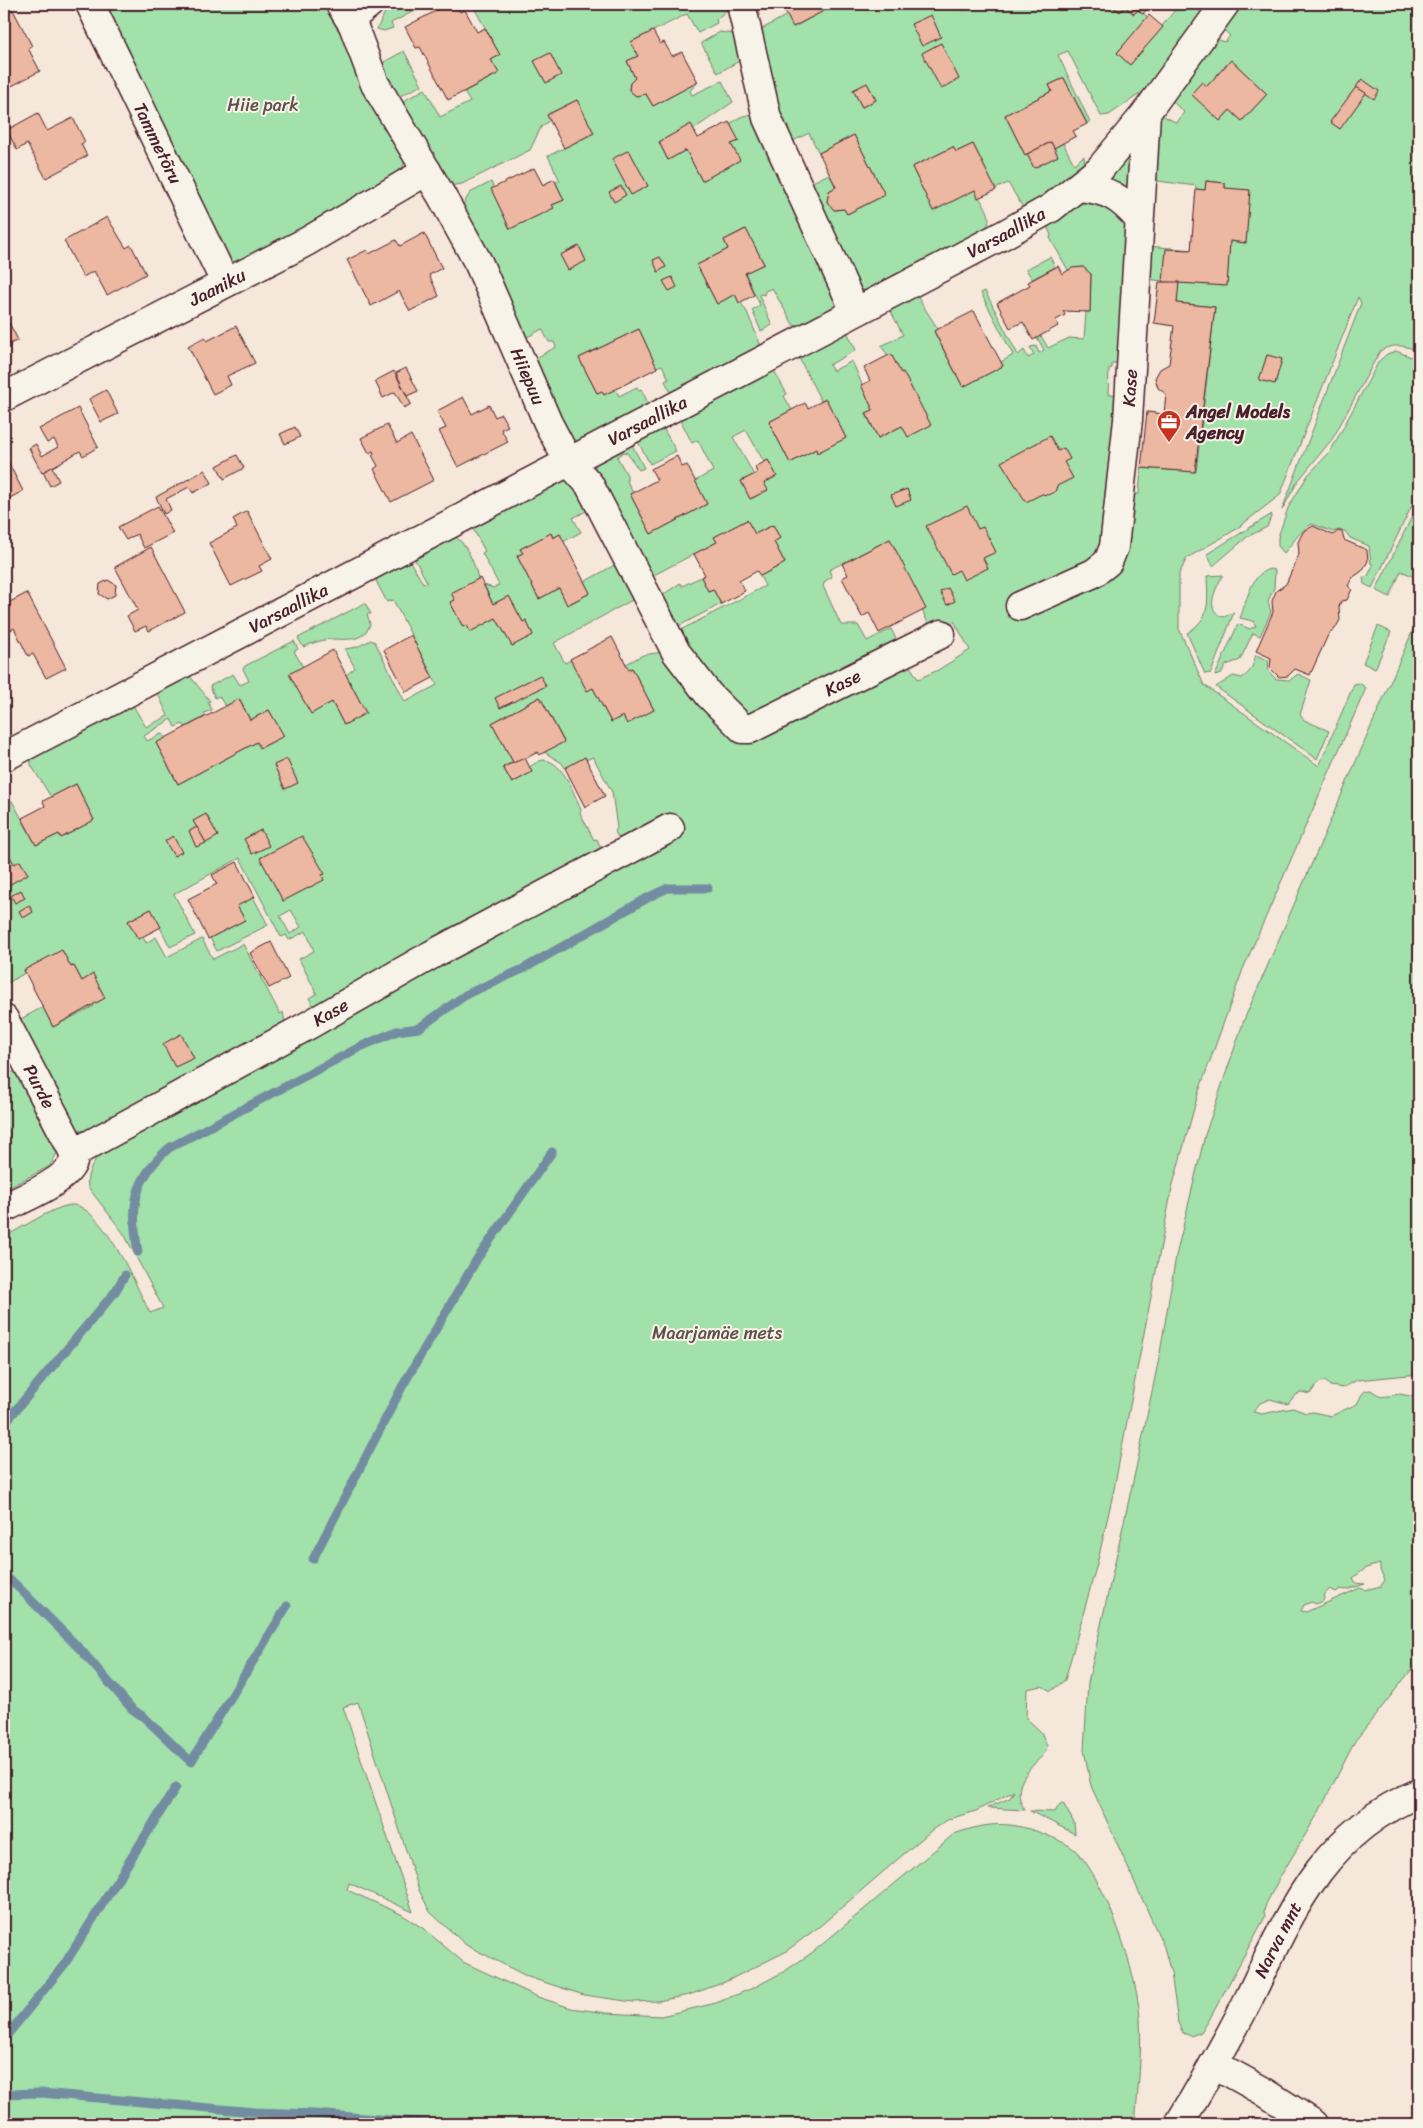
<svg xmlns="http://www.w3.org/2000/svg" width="1423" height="2128" font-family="Sriracha,sans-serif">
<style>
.green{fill:#a2e1aa;stroke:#76806a;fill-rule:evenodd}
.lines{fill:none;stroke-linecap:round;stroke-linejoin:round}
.stream{stroke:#738ca1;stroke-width:9}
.building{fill:#edb8a1;stroke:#4a1f2b}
.minor-casing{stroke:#4a1f2b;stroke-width:31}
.major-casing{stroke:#4a1f2b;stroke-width:31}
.minor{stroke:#f7f3e8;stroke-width:28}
.major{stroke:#f7f3e8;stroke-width:28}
.labels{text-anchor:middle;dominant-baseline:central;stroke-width:4;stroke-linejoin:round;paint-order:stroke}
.park-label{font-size:18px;fill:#60504b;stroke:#f7f3e8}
.street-label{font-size:18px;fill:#4a1f2b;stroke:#f7f3e8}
.poi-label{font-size:18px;font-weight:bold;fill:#4a1f2b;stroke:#f7f3e8;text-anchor:start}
</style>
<rect width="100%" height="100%" fill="#f5e7da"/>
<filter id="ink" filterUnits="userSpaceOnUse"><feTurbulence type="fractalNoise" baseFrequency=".02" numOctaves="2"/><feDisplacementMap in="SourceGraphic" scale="10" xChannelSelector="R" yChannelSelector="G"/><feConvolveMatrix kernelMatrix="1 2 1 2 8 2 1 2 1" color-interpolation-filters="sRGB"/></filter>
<g filter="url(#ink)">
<g class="green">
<path d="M102 4H325L337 21 404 158V164L400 173 385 186 237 262 230 260 221 250Z"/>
<path d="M389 4H428L391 23 393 28 384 31 377 29Z"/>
<path d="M472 4H733L716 20 717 23 698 33 687 14 631 42 638 56 627 61 635 78 630 83 629 90 636 96 646 94 653 106 698 82 690 91 692 95 722 81 733 102 694 129 691 125 659 142 668 160 686 150 702 181 739 160 731 144 738 141 730 124 740 117 754 113 838 301 833 309 799 326H794L772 288 765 291 764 295 761 294 759 295 772 325 761 331 752 310 760 305 745 273 764 264 745 229 724 240 728 249 697 265 717 304 735 294 747 312 761 346 671 393 665 381 669 379 662 365 656 367 639 329 579 358 597 393 602 391 604 395 615 389 619 396 637 387 638 390 641 389 649 405 581 443 569 437 534 359 556 347 554 342H549L542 329 522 340 461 208 470 193 491 182 494 188 553 207 552 205 564 200 555 181H560L548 156 594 133 577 100 548 114 550 120 541 127 530 150 462 184 448 186 400 103 425 89 440 117 470 102 464 92 498 74 491 60 500 55Z"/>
<path d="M832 4H953L962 10H967L989 4H1110L1120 12 1124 6 1134 14 1138 10 1148 17 1117 53 1130 65 1180 4H1193L1204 15 1153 85 1109 115 1101 116 1068 51 1058 55 1090 122 1087 123 1064 78 1049 85 1052 91 1005 115 1025 155 1027 154 1034 167 1058 156 1054 148 1063 143 1074 164 1084 156 1085 165 1066 184 1024 209 1008 183 995 189 973 144 956 152 953 147 912 167 933 210 975 190C980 201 994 213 987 227L867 291 857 288 804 186 829 174 836 187 829 191 827 202 834 210 844 209 847 214 885 195 854 135 819 153 809 133 789 143 755 33 787 15 794 27 832 6ZM867 84 876 100 862 107 853 90Z"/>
<path d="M1235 4H1419V352C1406 345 1393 343 1380 351L1333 438 1298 481 1282 510 1361 303 1358 297 1280 495 1235 530 1187 558 1179 574V629L1204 685 1319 766 1354 684 1359 683 1366 688 1243 969 1198 1094 1172 1188 1113 1494 1098 1560 1065 1680 1051 1691 1042 1686 1027 1689 1026 1718 1041 1732 1047 1745C1046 1756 1040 1757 1034 1764 1021 1779 1013 1792 1025 1810L987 1808 1010 1798 1014 1791 976 1811 949 1819 933 1829 820 1926 785 1952 725 1982 689 1995 658 2001 633 2002 584 1995 528 1977 466 1945 430 1912 419 1890 358 1702 343 1707 413 1912 349 1883 347 1890 401 1914 424 1929 463 1962 538 1997 571 2008 606 2013 661 2016 716 2003 753 1988 785 1971 813 1952 954 1834C991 1821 1012 1821 1049 1836 1058 1840 1071 1845 1078 1853 1108 1886 1137 1974 1140 2018 1142 2054 1138 2089 1135 2124H4V1237C22 1228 51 1208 70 1205 101 1202 137 1288 150 1313L163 1308 124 1234 88 1187C85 1171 97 1157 107 1146L623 840 617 836 615 831 617 828 612 792 593 757 586 760 585 758 565 768 562 763 544 752 564 741 540 697 492 723 513 762 503 767 512 783 532 772 529 767C533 765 539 760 544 760 564 762 574 794 581 810L580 813 594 840 597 839 600 846 599 853 317 1012 309 998 317 994 299 959 314 951 306 931 289 940 286 935 281 937 240 858 174 894 195 935 170 947 151 909 128 921 138 939 143 937 146 943 156 937 167 957 202 939 213 959 243 944 280 1014 283 1012 286 1028 87 1131 77 1130 19 1020 43 1007 53 1027 94 1006 93 1004 105 998 93 975 82 981 74 966 24 970 25 973 4 985V805L12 801 36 845 59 834 61 838 94 820 76 784 51 797 31 765V757L132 704 146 727 168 716 157 691 189 675 210 701 208 702 212 710 204 713 206 716 185 727 183 724 175 727 171 719 144 736 147 741 161 734 164 735 166 738 156 743 178 784 257 742 261 748 283 736 269 710 250 720 240 699 225 706 219 696 215 698 210 686 233 674 240 685 249 681 243 669 245 666 294 641 298 649 294 651 303 667 311 713 332 702 344 725 366 713 346 675 355 668 345 649 357 647 371 640 375 642 405 702 437 685 393 600 387 602 376 581 379 575 409 560 423 583 427 582 413 556 455 536C467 545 475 564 478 579L452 593 455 600 450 603 463 627 467 625 471 631 496 618 512 646 533 634 526 621 523 622 509 596 493 604 484 585 493 588 499 585 482 553 485 551 472 527 563 479 579 487 588 510 573 518 581 532 563 542 560 534 553 538 551 534 520 549 523 553 517 556 539 599 559 588 568 605 590 593 584 582 620 562 634 599 554 643 565 663 571 660 587 690 593 688 611 722 623 716 654 710 632 668 629 670 626 664 643 655 663 652 733 738 745 742 908 663 918 679 938 670 970 650 954 621 932 632 890 539 829 570 832 577 825 581 823 586 841 625H858L867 641 891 629 898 643 748 720 673 634 765 586 760 576 785 563 774 542 780 538 773 525 755 534 747 520 715 537 717 542 650 577 594 478 596 462 630 441 644 468 639 470 627 453 623 452 617 457 627 475V481L633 493 630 494 651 534 707 504 695 481 713 471 698 440 692 443 682 423 681 417 773 369 787 394 784 396 792 410 769 422 790 463 816 449 817 452 846 438 826 399 821 401 799 358 800 354 845 328 856 350 829 365 833 371 852 361 873 410 866 414 878 438 902 426 930 425 903 372 901 373 881 346 903 335 889 308 915 296 918 298 938 329 934 332 963 387 1003 366 1001 362 1013 355 981 293 985 291 1018 355 1024 350 1028 358 1034 355 1030 347 1036 346 1039 353 1044 350 1037 337 1041 336 1048 348 1069 338 1084 339 1086 312 1090 311 1091 274 1083 267 1068 270 1050 238 1051 235 1046 224C1086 198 1087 193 1127 222L1123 361 1112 364V368L1109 369 1108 395 1117 394 1102 579 1129 494H1139L1141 468 1196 472 1215 307 1177 303 1178 283 1147 279V246L1229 253 1230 241 1245 243 1225 188V183L1206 181 1205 190 1196 189V186L1150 180 1160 114 1177 123 1184 112 1171 100 1216 39 1225 42 1230 36 1222 28ZM1231 60 1267 94 1242 121 1230 110 1220 121 1207 86ZM746 430 764 462 768 460 776 476 764 483 767 490 751 499 741 481 754 475 733 437ZM291 910 301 927 290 934 280 916Z"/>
<path d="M720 32 734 34 741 60 718 73 701 43Z"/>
<path d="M404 51 422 85 396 98 382 67 384 62Z"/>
<path d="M1131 146 1128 187 1125 188 1111 180 1110 177Z"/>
<path d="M1050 257 1055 267 1032 279 1026 269Z"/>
<path d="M1396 351 1419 360V491L1372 588 1364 584 1363 577 1368 576 1373 565 1371 564 1369 546 1350 538 1345 531 1339 530 1333 532 1312 524C1298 532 1295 541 1284 553L1278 546V537L1288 508 1308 475 1330 452 1379 361 1387 354Z"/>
<path d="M663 428 676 451 650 464 636 438Z"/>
<path d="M1419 502V567L1415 577 1401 571 1390 597 1376 590Z"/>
<path d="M1272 514 1267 527 1247 537 1213 566 1207 554Z"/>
<path d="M1270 569 1275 570 1274 588 1268 601 1271 612 1260 636 1253 633 1240 660 1226 665 1221 674 1215 676 1238 624 1250 629 1256 626 1253 621 1240 618C1247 601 1251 573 1270 569Z"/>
<path d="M1223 575C1216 588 1203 611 1224 617L1234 612 1211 673 1205 674 1187 633C1211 618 1208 603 1207 576Z"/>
<path d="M701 577 708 591 713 589 721 604 671 630 660 597 680 583 682 586Z"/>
<path d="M365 603 371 614H367L370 624C364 643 345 639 330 639 320 640 311 644 303 647L298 638Z"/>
<path d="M1419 616V1374L1357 1380 1343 1388 1330 1386 1325 1381 1318 1383 1310 1394 1301 1392 1295 1395 1288 1404 1270 1399 1260 1403 1253 1412 1262 1414 1293 1408 1306 1413 1313 1412 1331 1416 1357 1404C1362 1396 1361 1390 1371 1390L1381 1397 1400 1394 1419 1398V1664L1412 1669 1355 1741 1320 1810 1279 1879 1266 1904 1264 1911 1265 1917 1208 2022 1201 2032 1191 2036 1183 2033 1178 2023 1171 1973 1164 1947 1091 1786 1084 1750 1088 1683 1138 1459 1160 1353 1176 1256 1205 1135 1244 1020ZM1380 1564V1570L1385 1580 1381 1586 1365 1590 1360 1588 1306 1612 1301 1611 1304 1605 1311 1602 1316 1604 1323 1601 1325 1594 1330 1589 1336 1592 1340 1589 1346 1590 1365 1584 1355 1583 1353 1578 1366 1568Z"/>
<path d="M1378 626 1391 632 1375 669 1363 663Z"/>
<path d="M1256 655 1268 660 1269 672 1276 679 1290 680 1298 674 1311 680 1300 715 1304 720 1329 731 1317 759 1216 687 1233 676 1242 678C1253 671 1252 665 1256 655Z"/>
<path d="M253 897 268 925 217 951 210 938 245 920 237 906Z"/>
<path d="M7 1072H15L57 1153 50 1166 4 1190V1110L6 1108 4 1103V1081L10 1078Z"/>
<path d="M1063 1803 1074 1823 1075 1834 1030 1811 1055 1812 1060 1804Z"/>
</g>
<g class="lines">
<g class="stream">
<path d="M138 1252C130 1207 133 1180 169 1148L360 1047 397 1031 419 1028 467 994 523 969 651 896 668 888H708"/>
<path d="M4 1424 115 1292 125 1275"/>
<path d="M313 1559 402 1387 477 1259 552 1152"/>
<path d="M4 1576 14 1583 80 1649 132 1709 145 1718 191 1762 287 1606"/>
<path d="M4 2039 64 1965 176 1787"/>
<path d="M4 2094 41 2093 255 2112 314 2114 441 2124"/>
</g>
</g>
<g class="building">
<path d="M449 4H455L460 12 465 10 477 32 485 28 500 55 491 60 499 73 448 100 420 47 416 48 405 27Z"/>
<path d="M781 4H832L833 6 793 27Z"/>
<path d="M1110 4H1127L1120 12Z"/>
<path d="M1127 4H1151L1143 14 1138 10 1134 14 1124 6Z"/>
<path d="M13 10 32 46 28 48 40 71 4 90V14Z"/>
<path d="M931 15 941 37 922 46 911 24Z"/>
<path d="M1149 15 1163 27 1130 65 1117 53Z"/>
<path d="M653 31 660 44 664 42 672 56 682 52 698 82 653 106 646 94 636 96 629 90 630 83 635 78 627 61 638 56 631 42Z"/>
<path d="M941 43 959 79 941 89 922 53Z"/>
<path d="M550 53 561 75 546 83 534 61Z"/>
<path d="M1231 60 1267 94 1242 121 1230 110 1220 121 1191 94 1202 82 1207 86Z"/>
<path d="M1064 78 1087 124 1073 131 1076 136 1054 148 1051 142 1025 155 1005 115 1052 91 1049 85Z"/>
<path d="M1362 79 1379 91 1374 99 1356 87Z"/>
<path d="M867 83 876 100 862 107 853 90Z"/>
<path d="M1356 87 1366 93 1340 129 1330 122Z"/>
<path d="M577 100 594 133 564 148 547 115Z"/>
<path d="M38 113 47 131 73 118 85 142 81 144 87 156 46 178 27 144 17 150 7 130Z"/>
<path d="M729 122 739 141 731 144 740 160 702 181 686 150 668 160 659 142 691 124 698 138Z"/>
<path d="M854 135 885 195 847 214 844 209 834 210 827 202 829 191 836 187 819 153Z"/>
<path d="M1051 142 1058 156 1034 168 1027 154Z"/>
<path d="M973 144 996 190 978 198 975 190 933 211 912 167 953 147 956 152Z"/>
<path d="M629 150 648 186 631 195 612 159Z"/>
<path d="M534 168 543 185 554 179 564 200 552 205 554 208 510 229 491 189Z"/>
<path d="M1206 181 1225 183V188L1250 190 1246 243 1230 241 1227 286 1163 282 1166 249 1191 250 1196 189 1205 190Z"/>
<path d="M621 186 626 195 614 202 609 192Z"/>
<path d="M107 217 126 248 131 245 146 274 107 295 94 271 83 277 64 241Z"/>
<path d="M746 229 764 264 745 273 754 295 739 303 735 294 717 304 697 265 728 249 724 240Z"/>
<path d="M424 233 442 268 429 275 439 296 410 311 399 291 371 306 347 260 367 250 369 254 396 240 400 246Z"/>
<path d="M579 246 586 261 568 270 560 255Z"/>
<path d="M660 257 666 267 658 272 653 260Z"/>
<path d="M1058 266 1062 274 1072 268 1083 267 1091 274 1090 312 1063 311 1065 315 1056 320 1058 326 1033 340 1023 322 1010 328 997 303 1030 285 1028 282Z"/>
<path d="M672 277 677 287 669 291 663 281Z"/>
<path d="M1159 282H1179L1177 303 1215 307 1195 472 1141 468 1147 412 1164 414 1166 394 1158 388 1155 378 1160 369 1169 364 1174 326 1154 323Z"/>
<path d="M974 311 1003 366 963 387 934 331Z"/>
<path d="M4 313 18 340 4 347Z"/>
<path d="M236 326 255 363 227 376 231 385 213 394 188 346 205 337 207 341Z"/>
<path d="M639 329 657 368 604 395 602 391 597 393 579 358Z"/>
<path d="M891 354 901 373 903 372 931 425 908 437 902 426 878 438 866 413 873 410 861 385 870 381 864 368Z"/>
<path d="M1267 355 1282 359 1275 384 1259 380Z"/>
<path d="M406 368 418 391 407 396 396 373Z"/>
<path d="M394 371 411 404 404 408 395 392 383 398 375 381Z"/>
<path d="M106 390 118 414 101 422 89 399Z"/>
<path d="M463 397 472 414 489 405 495 417 501 414 508 426 501 429 508 442 458 467 439 431 446 428 437 411Z"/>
<path d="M826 399 846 438 817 453 816 449 790 463 769 422 805 403 808 408Z"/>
<path d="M78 408 98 447 83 456 80 451 42 473 29 448 36 444 42 456 58 447 54 439 47 443 39 429Z"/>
<path d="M387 425 397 443 411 435 434 480 391 502 374 469 378 466 372 455 374 454 373 451 369 453 361 438Z"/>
<path d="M295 427 300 437 285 444 280 434Z"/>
<path d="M1050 436 1058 451 1064 448 1070 459 1064 462 1073 478 1057 486 1055 492 1048 495 1042 494 1026 502 1001 462Z"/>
<path d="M4 454 23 491 4 501Z"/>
<path d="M237 455 244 468 224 479 217 466Z"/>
<path d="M677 456 682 467 687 465 707 504 651 534 630 494 657 480 651 469Z"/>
<path d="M768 460 777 476 764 483 768 490 750 499 741 481 757 473 755 467Z"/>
<path d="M52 467 59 481 50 486 43 472Z"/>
<path d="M205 470 212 483 193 493 189 487 166 499 171 510 164 514 156 497Z"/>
<path d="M907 489 911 500 896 506 891 495Z"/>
<path d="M158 506 173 533 144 548 137 534 126 540 118 527Z"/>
<path d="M967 506 978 529 983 527 996 552 983 558 988 568 964 580 959 570 951 574 926 526Z"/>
<path d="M247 511 272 559 259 566 262 571 231 586 209 543 237 528 233 519Z"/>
<path d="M747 520 755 534 773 525 780 538 774 542 785 563 760 576 757 571 739 581 745 591 721 604 713 589 708 591 701 577 705 575 694 554 717 542 714 537Z"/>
<path d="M1313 526 1333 535 1338 531 1342 532 1344 540 1367 550 1368 561 1362 571 1352 578 1348 586 1352 589 1347 600 1341 601 1339 607 1340 620 1335 629 1328 635 1310 675 1295 669 1288 676 1279 677 1270 668 1271 658 1256 651 1273 612 1272 601 1276 591 1286 584 1299 554 1298 542 1303 532Z"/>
<path d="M551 533 553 538 560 534 590 593 567 605 559 588 539 599 517 556 523 553 520 549Z"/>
<path d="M890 539 926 609 879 633 869 613 862 617 842 578 848 575 842 564Z"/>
<path d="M151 547 185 612 149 631 146 626 135 631 127 616 138 610 115 567Z"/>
<path d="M480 578 493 604 509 596 523 622 526 620 533 635 512 646 496 618 470 632 467 625 463 627 450 602 455 600 451 593Z"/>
<path d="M108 580 116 585 115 595 107 599 99 594 100 584Z"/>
<path d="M948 588 955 601 947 605 940 592Z"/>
<path d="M27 593 66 668 46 678 33 654 28 656 14 628 4 634V605Z"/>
<path d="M411 635 433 678 406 692 384 650Z"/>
<path d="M612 637 629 670 632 668 654 710 627 724 623 716 611 722 593 688 587 691 570 659Z"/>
<path d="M333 650 366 713 344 725 332 702 311 714 289 674Z"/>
<path d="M540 675 546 686 500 708 495 698Z"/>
<path d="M540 697 564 742 539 755 538 752 514 764 492 723Z"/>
<path d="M239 699 250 720 269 710 284 736 260 748 257 742 178 784 156 743Z"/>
<path d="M585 757 605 796 585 807 565 768Z"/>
<path d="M525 758 532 772 512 783 503 767Z"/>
<path d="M287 759 298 783 285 789 274 765Z"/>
<path d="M76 784 94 820 61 838 59 834 36 845 22 818 45 806 43 801Z"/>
<path d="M206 814 218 836 206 843 193 821Z"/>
<path d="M197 827 206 843 196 847 189 831Z"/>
<path d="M261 830 269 846 252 854 244 839Z"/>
<path d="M173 836 182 852 174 856 165 841Z"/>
<path d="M302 836 325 874 322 875 324 880 283 901 260 858Z"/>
<path d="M4 845 14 864 20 861 28 874 7 886 4 882Z"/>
<path d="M237 862 255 897 237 906 245 920 208 939 188 899 217 884 212 875Z"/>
<path d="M21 890 25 898 15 903 11 896Z"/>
<path d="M29 905 33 912 23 918 19 911Z"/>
<path d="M151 909 161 927 138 939 128 921Z"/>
<path d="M271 942 289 978 269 988 250 953Z"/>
<path d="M62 950 71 967 74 966 82 981 93 974 105 998 53 1027 24 970Z"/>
<path d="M181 1034 194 1058 175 1067 163 1044Z"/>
</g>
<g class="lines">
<defs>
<g id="minor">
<path id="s1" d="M90 4 225 282"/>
<path id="s2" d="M340 4 353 25 375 84 441 195 479 264 548 423 568 461 589 484 676 652 709 695 743 729H750L941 634"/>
<path d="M741 4 767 118 855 311"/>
<path d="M350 19 369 4"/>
<path d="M1080 187C1108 190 1120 197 1139 219"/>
<path id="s3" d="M4 397 306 242 427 171"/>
<path id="s4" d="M1020 606 1094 573 1108 562 1114 547 1128 420 1146 113"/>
<path id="s5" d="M4 757 1005 234 1051 208 1099 170 1146 113 1225 4"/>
<path id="s6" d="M4 1019 74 1153"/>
<path id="s7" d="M4 1208C23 1198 78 1178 74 1153L307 1026 433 954 670 828"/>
<path d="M1214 2064 1263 2091 1314 2124"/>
</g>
<g id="major">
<path id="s8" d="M1179 2124C1203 2083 1228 2041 1249 1998 1291 1911 1324 1832 1419 1793"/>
</g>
</defs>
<use href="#minor" class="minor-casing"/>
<use href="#major" class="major-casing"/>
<use href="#minor" class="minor"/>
<use href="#major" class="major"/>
</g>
</g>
<defs>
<symbol id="office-pin" viewBox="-11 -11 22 30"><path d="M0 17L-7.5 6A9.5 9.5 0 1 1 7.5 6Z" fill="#c8321e" stroke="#f7f3e8"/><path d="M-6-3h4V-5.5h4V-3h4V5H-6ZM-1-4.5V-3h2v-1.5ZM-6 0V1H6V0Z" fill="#fff"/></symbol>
</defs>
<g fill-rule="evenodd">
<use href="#office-pin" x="1155" y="408" width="28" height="38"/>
</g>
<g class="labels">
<g class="park-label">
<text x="263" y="105">Hiie park</text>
<text x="717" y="1333">Maarjamäe mets</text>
</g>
<g class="street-label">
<text stroke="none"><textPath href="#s1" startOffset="155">Tammetõru</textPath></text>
<text stroke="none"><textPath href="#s5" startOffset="1131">Varsaallika</textPath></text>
<text stroke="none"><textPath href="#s3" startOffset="240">Jaaniku</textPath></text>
<text stroke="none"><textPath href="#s2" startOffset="418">Hiiepuu</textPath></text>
<text stroke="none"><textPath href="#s4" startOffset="275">Kase</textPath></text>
<text stroke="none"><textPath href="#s5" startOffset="726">Varsaallika</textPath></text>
<text stroke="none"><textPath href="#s5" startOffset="321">Varsaallika</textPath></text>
<text stroke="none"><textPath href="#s2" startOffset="945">Kase</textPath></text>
<text stroke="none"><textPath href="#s7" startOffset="386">Kase</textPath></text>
<text stroke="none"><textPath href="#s6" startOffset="76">Purde</textPath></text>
<text stroke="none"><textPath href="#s8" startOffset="209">Narva mnt</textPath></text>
</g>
<g class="poi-label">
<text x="1186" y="412">Angel Models<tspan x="1186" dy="21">Agency</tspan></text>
</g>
</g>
<rect width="1423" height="2128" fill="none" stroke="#f7f3e8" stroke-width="20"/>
<rect x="10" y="10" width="1403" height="2108" fill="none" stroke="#4a1f2b" stroke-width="2" filter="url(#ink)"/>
</svg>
